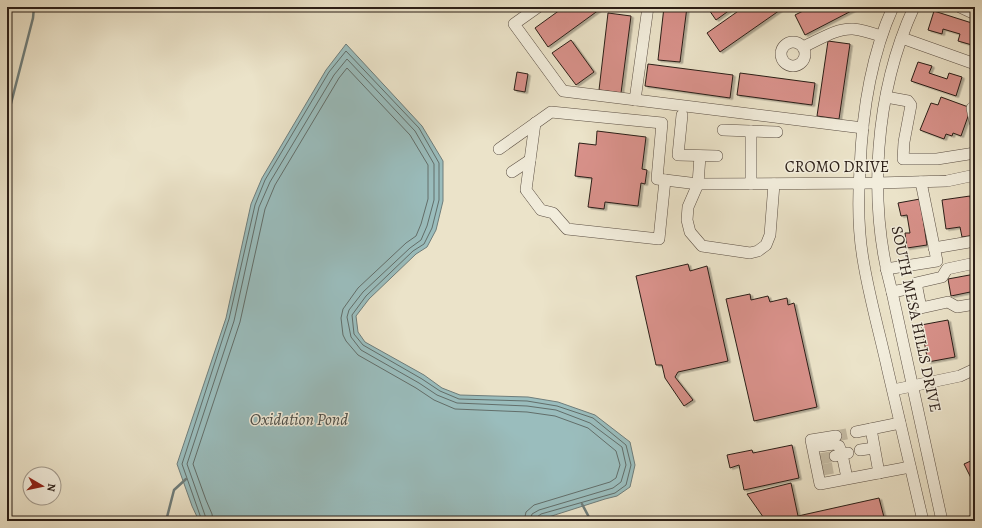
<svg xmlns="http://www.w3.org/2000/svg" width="982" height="528" font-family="Alegreya,serif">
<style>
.water{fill:#9abdbd;stroke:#6e7d7b}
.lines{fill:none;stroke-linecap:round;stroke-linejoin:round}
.shore{stroke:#626e6a;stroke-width:1}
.stream{stroke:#6e7d7b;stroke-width:2.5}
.building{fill:#d8918a;stroke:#2b1e17;filter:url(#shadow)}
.minor-tunnel{stroke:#c5bca5;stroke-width:11;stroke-dasharray:11 5.5;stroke-linecap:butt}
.minor-casing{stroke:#5b4f44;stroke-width:12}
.minor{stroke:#f2eddc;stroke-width:11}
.labels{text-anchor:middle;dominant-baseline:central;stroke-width:3;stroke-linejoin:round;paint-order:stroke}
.street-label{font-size:16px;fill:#2b1e17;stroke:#f2eddc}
.water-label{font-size:17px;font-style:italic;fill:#4c4e49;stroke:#f2eddc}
</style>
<defs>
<filter id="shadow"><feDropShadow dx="2.5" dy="1.5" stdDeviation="0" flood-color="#0004"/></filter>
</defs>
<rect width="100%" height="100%" fill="#ebe3c9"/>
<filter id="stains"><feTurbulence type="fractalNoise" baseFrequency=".005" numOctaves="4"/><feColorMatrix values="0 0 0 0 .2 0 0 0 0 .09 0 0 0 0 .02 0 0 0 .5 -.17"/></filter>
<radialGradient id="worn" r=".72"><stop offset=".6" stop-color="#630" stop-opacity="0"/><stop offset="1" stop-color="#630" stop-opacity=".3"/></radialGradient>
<path class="water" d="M346 44 422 126 443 161V201L436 230 427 247 416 254 369 299 356 316 358 332 365 342 424 375 442 388 460 395 528 397 558 402 595 415 630 442 635 465 630 487 617 496 605 499 536 521H199L192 506 177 464 226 318 251 204 262 178 326 70Z"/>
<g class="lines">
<g class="shore">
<path d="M202 521 182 464 229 319 255 205 265 180 329 72 346 51 419 128 439 163V200L432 228 424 244 413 251 366 296 352 315 354 334 363 345 422 379 440 391 459 399 527 401 557 406 593 418 626 445 631 465 626 485 615 493 541 514 537 517 535 521"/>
<path d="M207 521 187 464 234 321 259 207 270 182 334 75 347 59 415 131 434 164V200L427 226 421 240 410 248 363 292 349 310 347 317 351 337 361 350 419 383 437 395 457 403 527 406 556 410 590 423 622 447 626 465 621 482 613 488 539 510 532 514 530 521"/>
<path d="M213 521 212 514 206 500 193 464 240 322 265 209 275 185 339 78 347 68 410 135 428 165V199L421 224 416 236 406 243 358 288 343 309 341 318 343 335 346 341 358 355 416 388 434 400 455 409 527 412 555 416 588 428 616 451 620 465 616 478 610 482 534 505 526 512 524 521"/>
</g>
<g class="stream">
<path d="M7 119 33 18 34 7"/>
<path d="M582 504 591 521"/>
<path d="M166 521 174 490 186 479"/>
</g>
</g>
<g class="building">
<path d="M564 7H603L548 47 535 28Z"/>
<path d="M664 7H687L680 62 658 60Z"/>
<path d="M707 7H734L716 20Z"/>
<path d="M744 7 783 8 720 52 707 33Z"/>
<path d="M811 7H859L805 35 795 15Z"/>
<path d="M934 11 975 24V37L972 45 958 41 960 34 943 29 942 34 928 30Z"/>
<path d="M608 13 631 16 621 93 599 90Z"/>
<path d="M571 40 594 72 576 85 552 53Z"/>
<path d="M828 41 850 44 839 119 817 116Z"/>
<path d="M918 62 932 66 929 73 947 79 949 73 962 77 956 96 911 81Z"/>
<path d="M648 64 733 75 730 98 645 86Z"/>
<path d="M517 72 528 74 525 92 514 90Z"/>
<path d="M740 73 815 83 812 105 737 95Z"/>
<path d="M941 97 971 108 961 136 953 133 952 136 946 134 944 139 920 130 931 103 938 105Z"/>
<path d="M597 131 646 137 642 169 647 170 645 184 641 183 638 206 605 202 604 209 588 207 592 178 575 176 579 143 596 145Z"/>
<path d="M970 196 975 226V235L962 237 960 227 946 229 942 200Z"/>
<path d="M920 199 927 245 907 248 905 233H910L907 215 901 216 898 203Z"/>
<path d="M688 264 690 271 707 266 728 361 678 372 675 377 693 400 684 406 665 378 662 365H656L636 276Z"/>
<path d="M975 274V291L951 296 948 279Z"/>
<path d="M750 294 751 300 768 296 770 302 787 298 788 305 794 303 817 407 754 421 726 299Z"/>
<path d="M948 320 955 357 928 362 921 325Z"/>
<path d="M792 445 799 478 744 490 739 465 730 468 727 455 752 450 753 453Z"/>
<path d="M975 459V486L964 464Z"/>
<path d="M791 483 798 516 879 498 885 521H766L747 494Z"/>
</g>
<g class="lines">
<g class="minor-tunnel">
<path d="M836 436 856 432"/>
<path d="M820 459 835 456"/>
<path d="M822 470 838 467"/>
</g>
<defs>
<g id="minor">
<path d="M538 7 514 24 563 91 863 128"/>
<path d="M893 7C870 58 862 113 860 169 858 198 858 230 863 259 869 297 880 334 888 371 900 421 911 471 923 521"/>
<path d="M914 7C875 92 867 201 892 292L942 521"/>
<path d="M960 7 975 14"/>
<path d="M902 38 975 64"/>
<circle cx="793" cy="54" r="12"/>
<path d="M803 47C819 40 836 28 853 29 863 30 872 33 881 36"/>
<path d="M886 97 908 101 911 105 904 142 903 159H937L975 153"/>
<path d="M635 100 648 7"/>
<path d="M972 108 975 122"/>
<path d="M682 115 678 155 717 156"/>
<path d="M535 123 526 190 541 210 553 213 567 229 659 239 665 180"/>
<path d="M723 130 777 132"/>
<path d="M499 149 551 112 662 123 657 179 698 184 878 183 947 181 975 175"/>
<path d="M700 156 698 184 688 207 687 220 690 232 702 246 750 253 758 251 766 245 770 235 774 184"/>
<path d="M512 172 530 160"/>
<path d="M751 184V131"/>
<path d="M934 248 975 241"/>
<path d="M975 263 947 269 942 277 916 283 921 308 948 302 957 307 975 304"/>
<path d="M886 269 937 261 921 182"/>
<path d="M892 292 917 287"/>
<path d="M893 390 960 376 975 369"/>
<path d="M871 429 879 473"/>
<path d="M856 432 900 423"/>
<path d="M836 436 811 440 820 484 910 467"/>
<path d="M820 446 834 444 839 446 842 454 835 456"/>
<path d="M860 450 874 448"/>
<path d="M847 478 842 454 848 453"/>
<path d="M972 521 975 519"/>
</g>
</defs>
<use href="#minor" class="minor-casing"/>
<use href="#minor" class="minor"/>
</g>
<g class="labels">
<g class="street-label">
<text x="837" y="167">CROMO DRIVE</text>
<text transform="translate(916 319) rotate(78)">SOUTH MESA HILLS DRIVE</text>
</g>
<g class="water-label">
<text x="299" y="419">Oxidation Pond</text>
</g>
</g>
<rect width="982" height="528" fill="none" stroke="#ebe3c9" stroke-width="24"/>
<rect x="8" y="8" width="966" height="512" fill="none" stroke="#2b1e17" stroke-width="2"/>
<rect x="12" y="12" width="958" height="504" fill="none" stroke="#2b1e17"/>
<g transform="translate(42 486) rotate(99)"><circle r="19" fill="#f2eddc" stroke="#a29a8d"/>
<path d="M0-3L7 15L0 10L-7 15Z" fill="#8f2418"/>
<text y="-6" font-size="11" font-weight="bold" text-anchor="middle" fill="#2b1e17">N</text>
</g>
<rect width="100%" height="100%" filter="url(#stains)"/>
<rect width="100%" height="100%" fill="url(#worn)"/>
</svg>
